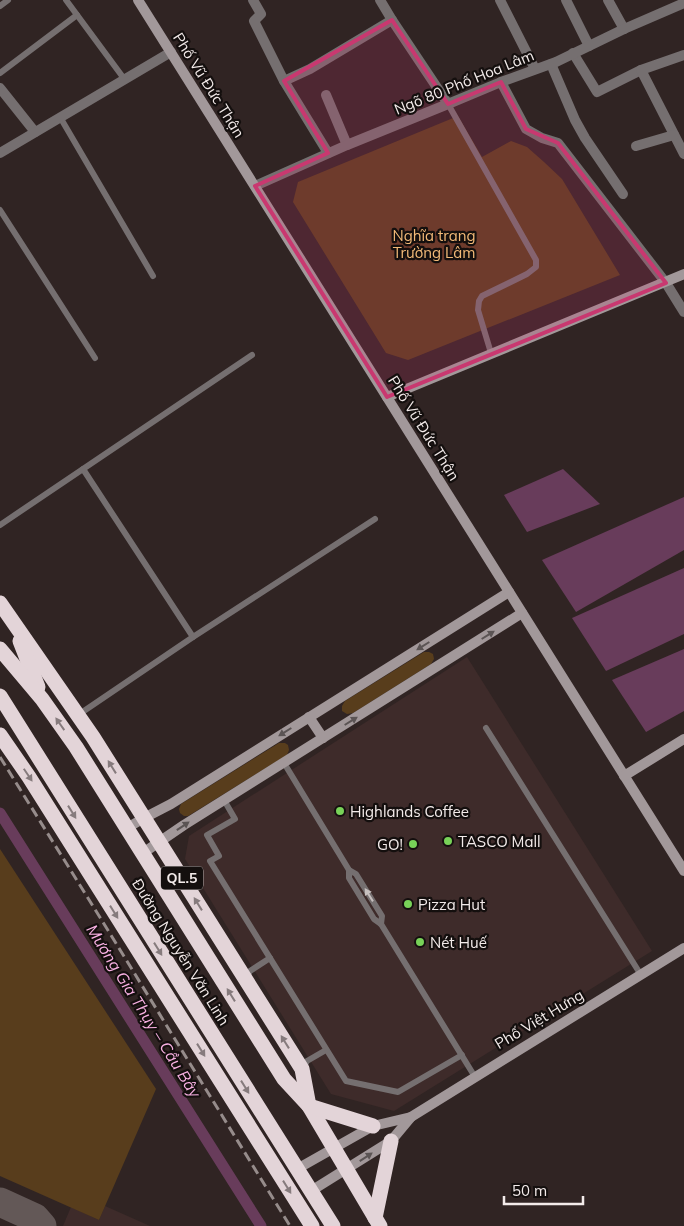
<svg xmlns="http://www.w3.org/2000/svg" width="684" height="1226" font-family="Mulish,sans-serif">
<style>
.built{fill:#3e2b2a}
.green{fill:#583d1c}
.water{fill:#683c5b}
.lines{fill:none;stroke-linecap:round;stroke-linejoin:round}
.canal{stroke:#683c5b;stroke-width:11}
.taxiway{stroke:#635857;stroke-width:29}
.lane{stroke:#756f70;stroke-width:6}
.street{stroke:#756f70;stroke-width:10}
.secondary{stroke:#a2989a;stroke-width:10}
.highway{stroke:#e3d4d8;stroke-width:15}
.rail{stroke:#968c8b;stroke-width:3;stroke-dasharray:10 5;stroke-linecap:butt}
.oneway{fill:#5b5454}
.oneway2{fill:#867b7d}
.oneway3{fill:#c7c0bf}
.marked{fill:#c93870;fill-opacity:0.2;stroke:#c93870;stroke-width:4;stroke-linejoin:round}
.poi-dot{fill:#78d258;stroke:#140f0e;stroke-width:2}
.labels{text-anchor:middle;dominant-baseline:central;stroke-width:4.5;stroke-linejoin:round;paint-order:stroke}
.shield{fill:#140f0e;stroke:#b0a9a8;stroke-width:1}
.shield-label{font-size:14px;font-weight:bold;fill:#f3ebea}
.street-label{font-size:15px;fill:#f3ebea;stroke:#140f0e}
.park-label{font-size:15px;fill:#f3ba78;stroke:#140f0e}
.poi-label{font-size:15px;fill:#f3ebea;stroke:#140f0e;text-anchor:start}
.water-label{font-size:16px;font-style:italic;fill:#f9b1e3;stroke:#140f0e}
</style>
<rect width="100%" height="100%" fill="#302423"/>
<g class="built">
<path d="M467 657 652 951 394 1111 331 1094 185 859 189 836Z"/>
<path d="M105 1206 150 1226H63L71 1207 99 1220Z"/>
</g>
<g class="green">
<path d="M458 116 482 157 511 141 527 147 544 162 562 179 620 275 408 360 386 353 293 202 298 182Z"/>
<path d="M424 652H429L433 654 434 659 431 664 353 713 347 714 342 711V706L345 701Z"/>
<path d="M279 743H285L288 745 289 750 287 755 188 816H184L180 813 179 809 181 804Z"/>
<path d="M0 849 156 1089 99 1220 0 1176Z"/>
</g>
<g class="water">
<path d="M563 469 600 504 527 532 504 495Z"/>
<path d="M684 497V550L576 612 542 560Z"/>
<path d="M684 568V634L606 671 572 618Z"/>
<path d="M684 649V711L646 732 612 680Z"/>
</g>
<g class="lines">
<path class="canal" d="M0 813 261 1226"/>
<path class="taxiway" d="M0 1202 35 1218 42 1226"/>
<g class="lane">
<path d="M66 0 125 80"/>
<path d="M0 6 8 0"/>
<path d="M0 73 77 15"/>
<path d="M448 104 536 260V267L527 274 482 296 479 301 478 310 491 353"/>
<path d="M60 117 153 276"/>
<path d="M0 210 95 358"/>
<path d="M83 469 193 637"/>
<path d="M0 525 252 355"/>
<path d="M78 715 193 637 375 519"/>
<path d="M486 728 641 975"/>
<path d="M284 763 349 870V878L374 919 381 924 475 1077"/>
<path d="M224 800 235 819 207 835 219 856 210 861 346 1081 398 1092 462 1055"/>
<path d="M349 870 356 874 382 916 381 924"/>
<path d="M246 978 250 971 270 958"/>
<path d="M303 1068 307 1061 326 1050"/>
</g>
<g class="street">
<path d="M253 0 261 14 254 21 284 81 328 153"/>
<path d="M380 0 392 20 448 104"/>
<path d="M500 0 535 69"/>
<path d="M566 0 589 46"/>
<path d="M608 0 624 29"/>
<path d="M573 53 597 92 641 70 684 55"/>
<path d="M551 64 575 120 585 138 623 194"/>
<path d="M641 70 684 154"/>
<path d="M284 81 310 69 392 20"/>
<path d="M501 82 526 129 542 138 558 143 666 283 684 312"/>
<path d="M0 88 35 132"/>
<path d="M326 95 347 145"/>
<path d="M636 146 674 135"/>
<path d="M0 153 171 52"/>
<path d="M255 186 347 145 448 104 501 82 556 62 624 29 684 3"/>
</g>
<g class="secondary">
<path d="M138 0 684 871"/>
<path d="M387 397 684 274"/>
<path d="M309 717 323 738"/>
<path d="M624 776 684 739"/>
<path d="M127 828 144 818 171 804 509 592"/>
<path d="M143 853 184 825 522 613"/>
<path d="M297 1169 373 1126 411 1117"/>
<path d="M311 1191 391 1141 411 1117 684 948"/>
</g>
<g class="highway">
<path d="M0 603 93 737 302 1069 309 1106 380 1226"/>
<path d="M20 641 38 687"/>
<path d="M0 649 42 699 76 747 284 1079 309 1106 373 1126"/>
<path d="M0 696 333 1226"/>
<path d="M0 735 29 777 312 1226"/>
<path d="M375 1218 391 1141"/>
</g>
<path class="rail" d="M0 757 101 919 290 1226"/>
</g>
<defs><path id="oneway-solid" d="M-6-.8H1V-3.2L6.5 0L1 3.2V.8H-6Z" transform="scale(1.25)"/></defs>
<g class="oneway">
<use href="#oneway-solid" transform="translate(488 635) rotate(-32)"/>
<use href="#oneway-solid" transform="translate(423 646) rotate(148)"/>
<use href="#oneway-solid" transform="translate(351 721) rotate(-32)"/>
<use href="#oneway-solid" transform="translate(285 732) rotate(148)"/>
<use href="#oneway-solid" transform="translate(183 826) rotate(-34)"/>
<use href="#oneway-solid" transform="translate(366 1157) rotate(-33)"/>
</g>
<g class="oneway2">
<use href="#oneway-solid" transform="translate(60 724) rotate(-125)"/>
<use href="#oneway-solid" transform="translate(112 767) rotate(-122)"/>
<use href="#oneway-solid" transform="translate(28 775) rotate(56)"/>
<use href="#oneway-solid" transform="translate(72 812) rotate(58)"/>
<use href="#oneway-solid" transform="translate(198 904) rotate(-122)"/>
<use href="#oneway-solid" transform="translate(114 912) rotate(58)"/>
<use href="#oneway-solid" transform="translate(158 949) rotate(58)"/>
<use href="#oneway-solid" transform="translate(231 995) rotate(-122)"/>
<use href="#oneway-solid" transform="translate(285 1042) rotate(-122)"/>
<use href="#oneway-solid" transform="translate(201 1050) rotate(58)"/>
<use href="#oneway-solid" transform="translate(245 1087) rotate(58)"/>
<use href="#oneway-solid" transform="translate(287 1187) rotate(58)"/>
</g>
<use class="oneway3" href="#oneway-solid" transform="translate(369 895) rotate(-122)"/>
<path class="marked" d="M392 20 448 104 501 82 526 129 558 143 666 283 387 397 255 186 328 153 284 81Z"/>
<g class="poi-dot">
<circle cx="340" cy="811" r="5"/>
<circle cx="448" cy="841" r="5"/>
<circle cx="413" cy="844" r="5"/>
<circle cx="408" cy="904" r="5"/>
<circle cx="420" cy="942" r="5"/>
</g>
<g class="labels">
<rect class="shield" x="161" y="866.5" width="42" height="23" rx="4"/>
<g class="shield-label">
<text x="182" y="878">QL.5</text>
</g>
<g class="street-label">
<text transform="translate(464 82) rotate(-22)">Ngõ 80 Phố Hoa Lâm</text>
<text transform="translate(209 85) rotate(58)">Phố Vũ Đức Thận</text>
<text transform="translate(424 428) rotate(58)">Phố Vũ Đức Thận</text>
<text transform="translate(181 952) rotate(58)">Đường Nguyễn Văn Linh</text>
<text transform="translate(539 1019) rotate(-31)">Phố Việt Hưng</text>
</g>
<g class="park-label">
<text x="434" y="235">Nghĩa trang<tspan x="434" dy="17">Trường Lâm</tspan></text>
</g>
<g class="poi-label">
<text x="350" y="811">Highlands Coffee</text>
<text x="458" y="841">TASCO Mall</text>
<text x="403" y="844" text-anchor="end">GO!</text>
<text x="418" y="904">Pizza Hut</text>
<text x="430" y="942">Nét Huế</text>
</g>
<g class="water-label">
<text transform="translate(144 1011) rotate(58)">Mương Gia Thụy – Cầu Bây</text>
</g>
</g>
<path d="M504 1196v8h79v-8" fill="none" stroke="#f3ebea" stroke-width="2.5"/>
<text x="512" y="1196" font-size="15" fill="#f3ebea" stroke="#140f0e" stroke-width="4" paint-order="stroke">50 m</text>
</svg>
